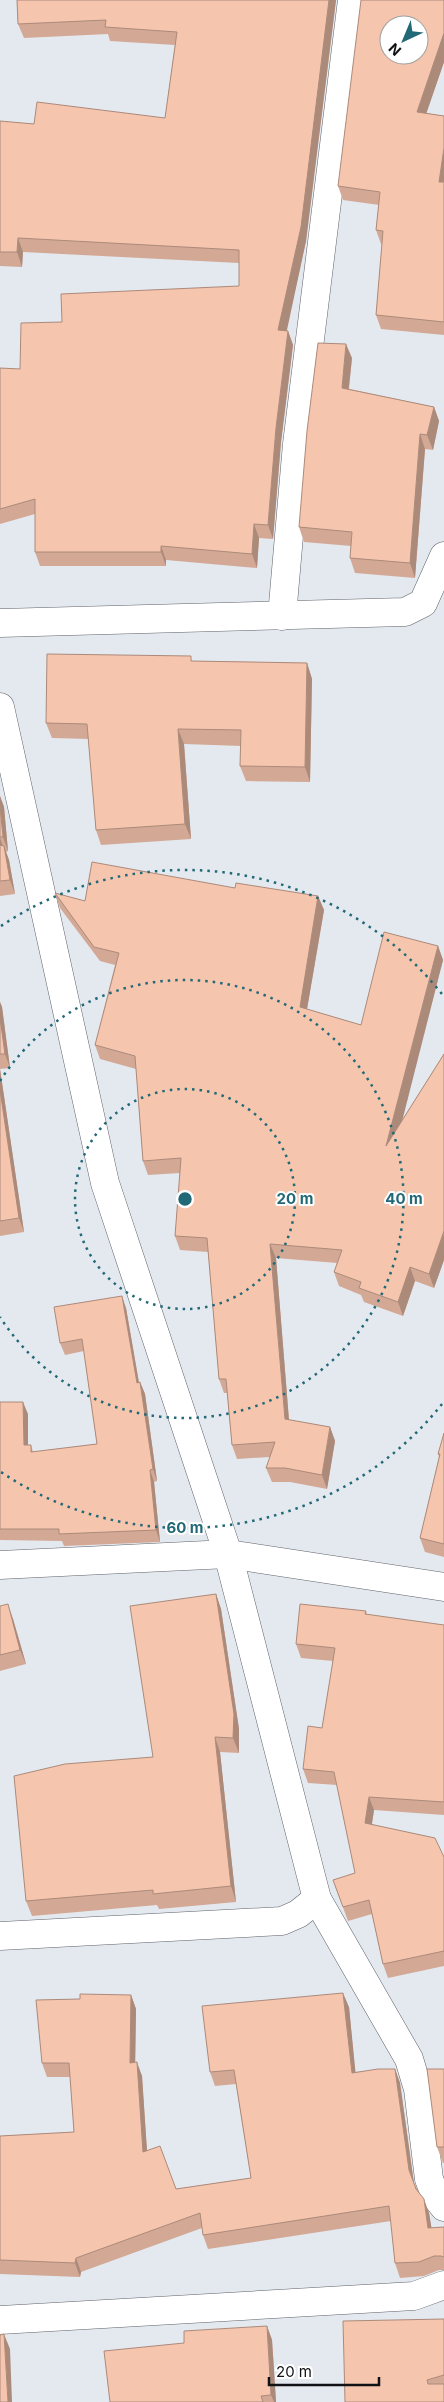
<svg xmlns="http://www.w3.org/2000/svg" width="444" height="2402" font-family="Inter,sans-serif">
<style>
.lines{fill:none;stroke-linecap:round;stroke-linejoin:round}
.street-casing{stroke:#5f6269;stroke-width:29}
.street{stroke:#fff;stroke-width:28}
.wall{fill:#d3a996}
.shaded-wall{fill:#ac8a7a}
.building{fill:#f5c5ae;stroke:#ac8a7a;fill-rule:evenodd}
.ring{fill:none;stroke:#226977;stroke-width:2.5;stroke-dasharray:2.5 5}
.centre{fill:#226977;stroke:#fff;stroke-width:2.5}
.ring-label{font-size:15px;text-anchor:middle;font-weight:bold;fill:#226977;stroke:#fff;stroke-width:4;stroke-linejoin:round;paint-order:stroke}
</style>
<rect width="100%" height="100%" fill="#e4e9f0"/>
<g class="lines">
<defs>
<g id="street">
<path d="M282 616 297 444 352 0"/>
<path d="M0 623 405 612 423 603 444 556"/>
<path d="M0 707 105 1183 228 1554 317 1899 298 1914 282 1921 0 1936"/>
<path d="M0 1565 228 1554 444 1587"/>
<path d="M317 1899 409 2059 418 2089 429 2179 436 2197 444 2207"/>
<path d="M0 2320 414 2296 444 2285"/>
</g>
</defs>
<use href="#street" class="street-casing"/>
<use href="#street" class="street"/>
</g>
<g class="wall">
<path d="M17 0H336L306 241 286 331H288L293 345 281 442 273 539 259 538 257 568 166 560V566H40L35 552V514L0 524V368L20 369 62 322 239 286V263L23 252 22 267 0 266V121L34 124 165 118 175 45 110 41 108 34 24 38 18 24Z"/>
<path d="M444 0V62L426 113 444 116V335L381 329 376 315 382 244H381L376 230 379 205 343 200 338 186Z"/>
<path d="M352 358 349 389 434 407 439 421 433 450 425 449 415 578 355 573 350 558 351 546 304 542 299 527Z"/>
<path d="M193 661 307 663 312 679 310 782 246 781 240 766 241 746 184 744 191 839 101 845 96 830 89 739 52 738 46 723Z"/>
<path d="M0 796 4 807 8 851 6 852 9 860 15 894 0 896Z"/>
<path d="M235 888 318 896 324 910 307 1009 361 1025 438 946 443 960 401 1122 444 1054V1260L434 1288 415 1281 403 1316 364 1302 361 1295 339 1286 334 1272 337 1263 276 1258 289 1420 330 1427 335 1441 327 1489 290 1482H272L266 1468 270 1457 237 1459 232 1445 227 1393H224L219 1379 208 1252 180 1250 175 1236 180 1173 148 1175 143 1161 136 1069 100 1059 95 1045 115 965 100 961 60 908 55 893 85 901Z"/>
<path d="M0 1002 2 1007 10 1068 0 1069Z"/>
<path d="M0 1069 24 1232 0 1236Z"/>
<path d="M126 1308 139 1382H140L145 1394 157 1481 154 1482 160 1542 64 1546 62 1541 0 1540V1402L28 1414V1445H31L33 1452 97 1444 84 1351 65 1355 60 1343Z"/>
<path d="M444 1433V1557L425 1552 420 1538 439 1457 438 1454Z"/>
<path d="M216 1594 221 1609 239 1729V1753L220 1752 236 1902 159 1909 157 1905 32 1916 26 1901 153 1757Z"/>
<path d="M0 1606 13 1619 26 1664 0 1671Z"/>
<path d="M366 1611 367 1615 444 1625V1815L374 1810 372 1824 444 1857V1966L388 1978 383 1964 372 1914 348 1921 333 1880 355 1873 337 1785 308 1783 303 1769 322 1728 333 1661 301 1658 296 1644Z"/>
<path d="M131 1995 136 2009 135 2062 142 2076 147 2151 176 2189 251 2178 236 2084 215 2086 210 2072 349 2007 355 2072 395 2069 400 2083 414 2183 429 2213 431 2228 444 2227V2270H439L424 2276 400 2278 395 2263 391 2221 208 2249 203 2235 202 2228 81 2272 80 2277 0 2274V2136L74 2132 70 2077H47L42 2063 80 1999Z"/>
<path d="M444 2069V2163H443L437 2147Z"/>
<path d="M444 2319V2402H345Z"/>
<path d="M267 2326 272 2340 276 2402H110L184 2343Z"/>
</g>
<g class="shaded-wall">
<path d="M329 0H336L306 241 284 344 278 330Z"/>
<path d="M444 33V62L422 126 417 112Z"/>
<path d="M444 148V195L439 182Z"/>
<path d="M18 238 23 252 22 267 17 252Z"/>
<path d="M288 331 293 345 281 442 273 539 268 525 276 428Z"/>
<path d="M346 344 352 358 347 403 342 388Z"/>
<path d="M434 407 439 421 433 450 427 435Z"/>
<path d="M420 434 425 449 415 578 410 563Z"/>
<path d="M254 524 259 538 257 568 252 554Z"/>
<path d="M161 546 166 560V566L161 552Z"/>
<path d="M307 663 312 679 310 782 305 767Z"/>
<path d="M178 729 184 744 191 839 185 824Z"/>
<path d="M0 796 4 807 8 851 3 837 0 806Z"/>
<path d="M0 838 5 852 0 847Z"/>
<path d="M4 846 9 860 15 894 10 880Z"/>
<path d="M318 896 324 910 305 1021 300 1007Z"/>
<path d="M438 946 443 960 392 1161 386 1146Z"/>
<path d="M0 1002 2 1007 10 1068 5 1054 0 1018Z"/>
<path d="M0 1069 24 1232 19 1218 0 1090Z"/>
<path d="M444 1231V1260L434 1288 429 1274Z"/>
<path d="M270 1244 276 1258 290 1433 285 1419Z"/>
<path d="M410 1267 415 1281 403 1316 398 1302Z"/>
<path d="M122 1296 126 1308 141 1395 137 1383Z"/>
<path d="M140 1382 145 1394 157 1481 153 1469Z"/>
<path d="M23 1402 28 1414V1456L24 1445Z"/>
<path d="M330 1427 335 1441 327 1489 322 1475Z"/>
<path d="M150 1470 154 1482 160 1542 156 1530Z"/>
<path d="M216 1594 221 1609 239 1729V1753L233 1738Z"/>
<path d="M8 1604 13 1619 26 1664 20 1650Z"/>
<path d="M215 1737 220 1752 236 1902 231 1886Z"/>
<path d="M369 1797 374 1810 370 1836 365 1823Z"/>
<path d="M343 1993 349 2007 357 2087 352 2073Z"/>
<path d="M131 1995 136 2009 135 2077 130 2063Z"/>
<path d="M137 2062 142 2076 148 2166 143 2152Z"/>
<path d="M395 2069 400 2083 414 2184 409 2170Z"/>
<path d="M424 2199 429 2213 434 2242 428 2228Z"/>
<path d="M76 2258 81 2272 80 2277 75 2263Z"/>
<path d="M267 2326 272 2340 276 2402H274L271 2395Z"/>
<path d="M4 2334 10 2349 12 2402H8Z"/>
</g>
<g class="building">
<path d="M17 0H329L301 227 278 330 288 331 276 428 268 525 254 524 252 554 161 546V552H35V499L0 509V368L20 369 21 323 62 322 61 294 239 286V250L18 238 17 252H0V121L34 124 37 102 165 118 177 32 105 27 106 20 18 24Z"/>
<path d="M361 0H444V33L417 112 444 116V148L439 182H444V322L376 315 383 231 376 230 380 192 338 186ZM389 25H419V55H389Z"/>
<path d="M318 343 346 344 342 388 434 407 427 435 420 434 410 563 350 558 352 532 299 527 307 431Z"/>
<path d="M47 654 191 656V661L307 663 305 767 240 766 241 730 178 729 185 824 96 830 87 724 46 723Z"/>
<path d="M0 806 3 837H0Z"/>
<path d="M0 845 4 846 10 880 0 881Z"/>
<path d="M92 862 235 888 236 883 318 896 300 1007 361 1025 384 932 438 946 386 1146 444 1054V1231L429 1274 410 1267 398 1302 359 1288 361 1282 334 1272 342 1250 270 1244 285 1419 330 1427 322 1475 285 1468H266L275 1442 232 1445 226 1379H219L207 1238 175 1236 181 1158 143 1161 135 1056 95 1045 119 953 94 947 55 893 85 901Z"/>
<path d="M0 1018 5 1054H0Z"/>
<path d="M0 1090 19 1218 0 1221Z"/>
<path d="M122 1296 137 1383 140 1382 153 1469 150 1470 156 1530 59 1534V1529H0V1402H23L24 1445H31V1452L97 1444 82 1339 60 1343 54 1307Z"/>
<path d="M444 1433V1544L420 1538 440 1454H438Z"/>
<path d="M216 1594 234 1714 233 1738 215 1737 231 1886 153 1894V1890L26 1901 14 1776 65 1764 153 1757 130 1606Z"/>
<path d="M8 1604 20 1650 0 1655V1606Z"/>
<path d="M300 1604 366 1611 365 1614 444 1625V1802L369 1797 365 1823 435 1838 444 1857V1951L383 1964 369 1900 343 1907 333 1880 355 1873 334 1772 303 1769 308 1726 322 1728 335 1648 296 1644Z"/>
<path d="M343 1993 352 2073 378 2069H395L409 2170 416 2189 424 2199 428 2228 444 2227V2257L441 2256H434L419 2262 395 2263 389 2206 203 2235 200 2213 76 2258 75 2263 0 2260V2136L74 2132 69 2063H42L36 2000 80 1999V1994L131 1995 130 2063 137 2062 143 2152 160 2146 176 2189 251 2178 234 2070 210 2072 202 2006Z"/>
<path d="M427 2069H444V2147H437Z"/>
<path d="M444 2319V2375L427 2380 428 2384H444V2402H345L343 2321Z"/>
<path d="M267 2326 271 2395 261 2396 263 2402H110L104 2351 184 2343V2331Z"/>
<path d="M4 2334 8 2402H0V2335Z"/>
</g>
<g class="ring">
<circle cx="185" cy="1199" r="110"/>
<path d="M0 1081A219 219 0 1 1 0 1317"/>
<path d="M442 1404A329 329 0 0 1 1 1472M1 926A329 329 0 0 1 442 994"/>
</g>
<circle cx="185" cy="1199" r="8" class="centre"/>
<g class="ring-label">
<text x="295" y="1204">20 m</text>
<text x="404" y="1204">40 m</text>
<text x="185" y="1533">60 m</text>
</g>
<g transform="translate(404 40) rotate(224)"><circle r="24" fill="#ffffff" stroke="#a0a0a1"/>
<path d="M0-4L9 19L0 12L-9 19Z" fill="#226977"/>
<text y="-8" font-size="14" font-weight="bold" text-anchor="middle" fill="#111215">N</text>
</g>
<path d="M269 2377v8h110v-8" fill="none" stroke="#111215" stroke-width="2.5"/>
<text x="276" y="2377" font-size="15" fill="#111215" stroke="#ffffff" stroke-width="4" paint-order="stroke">20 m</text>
</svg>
